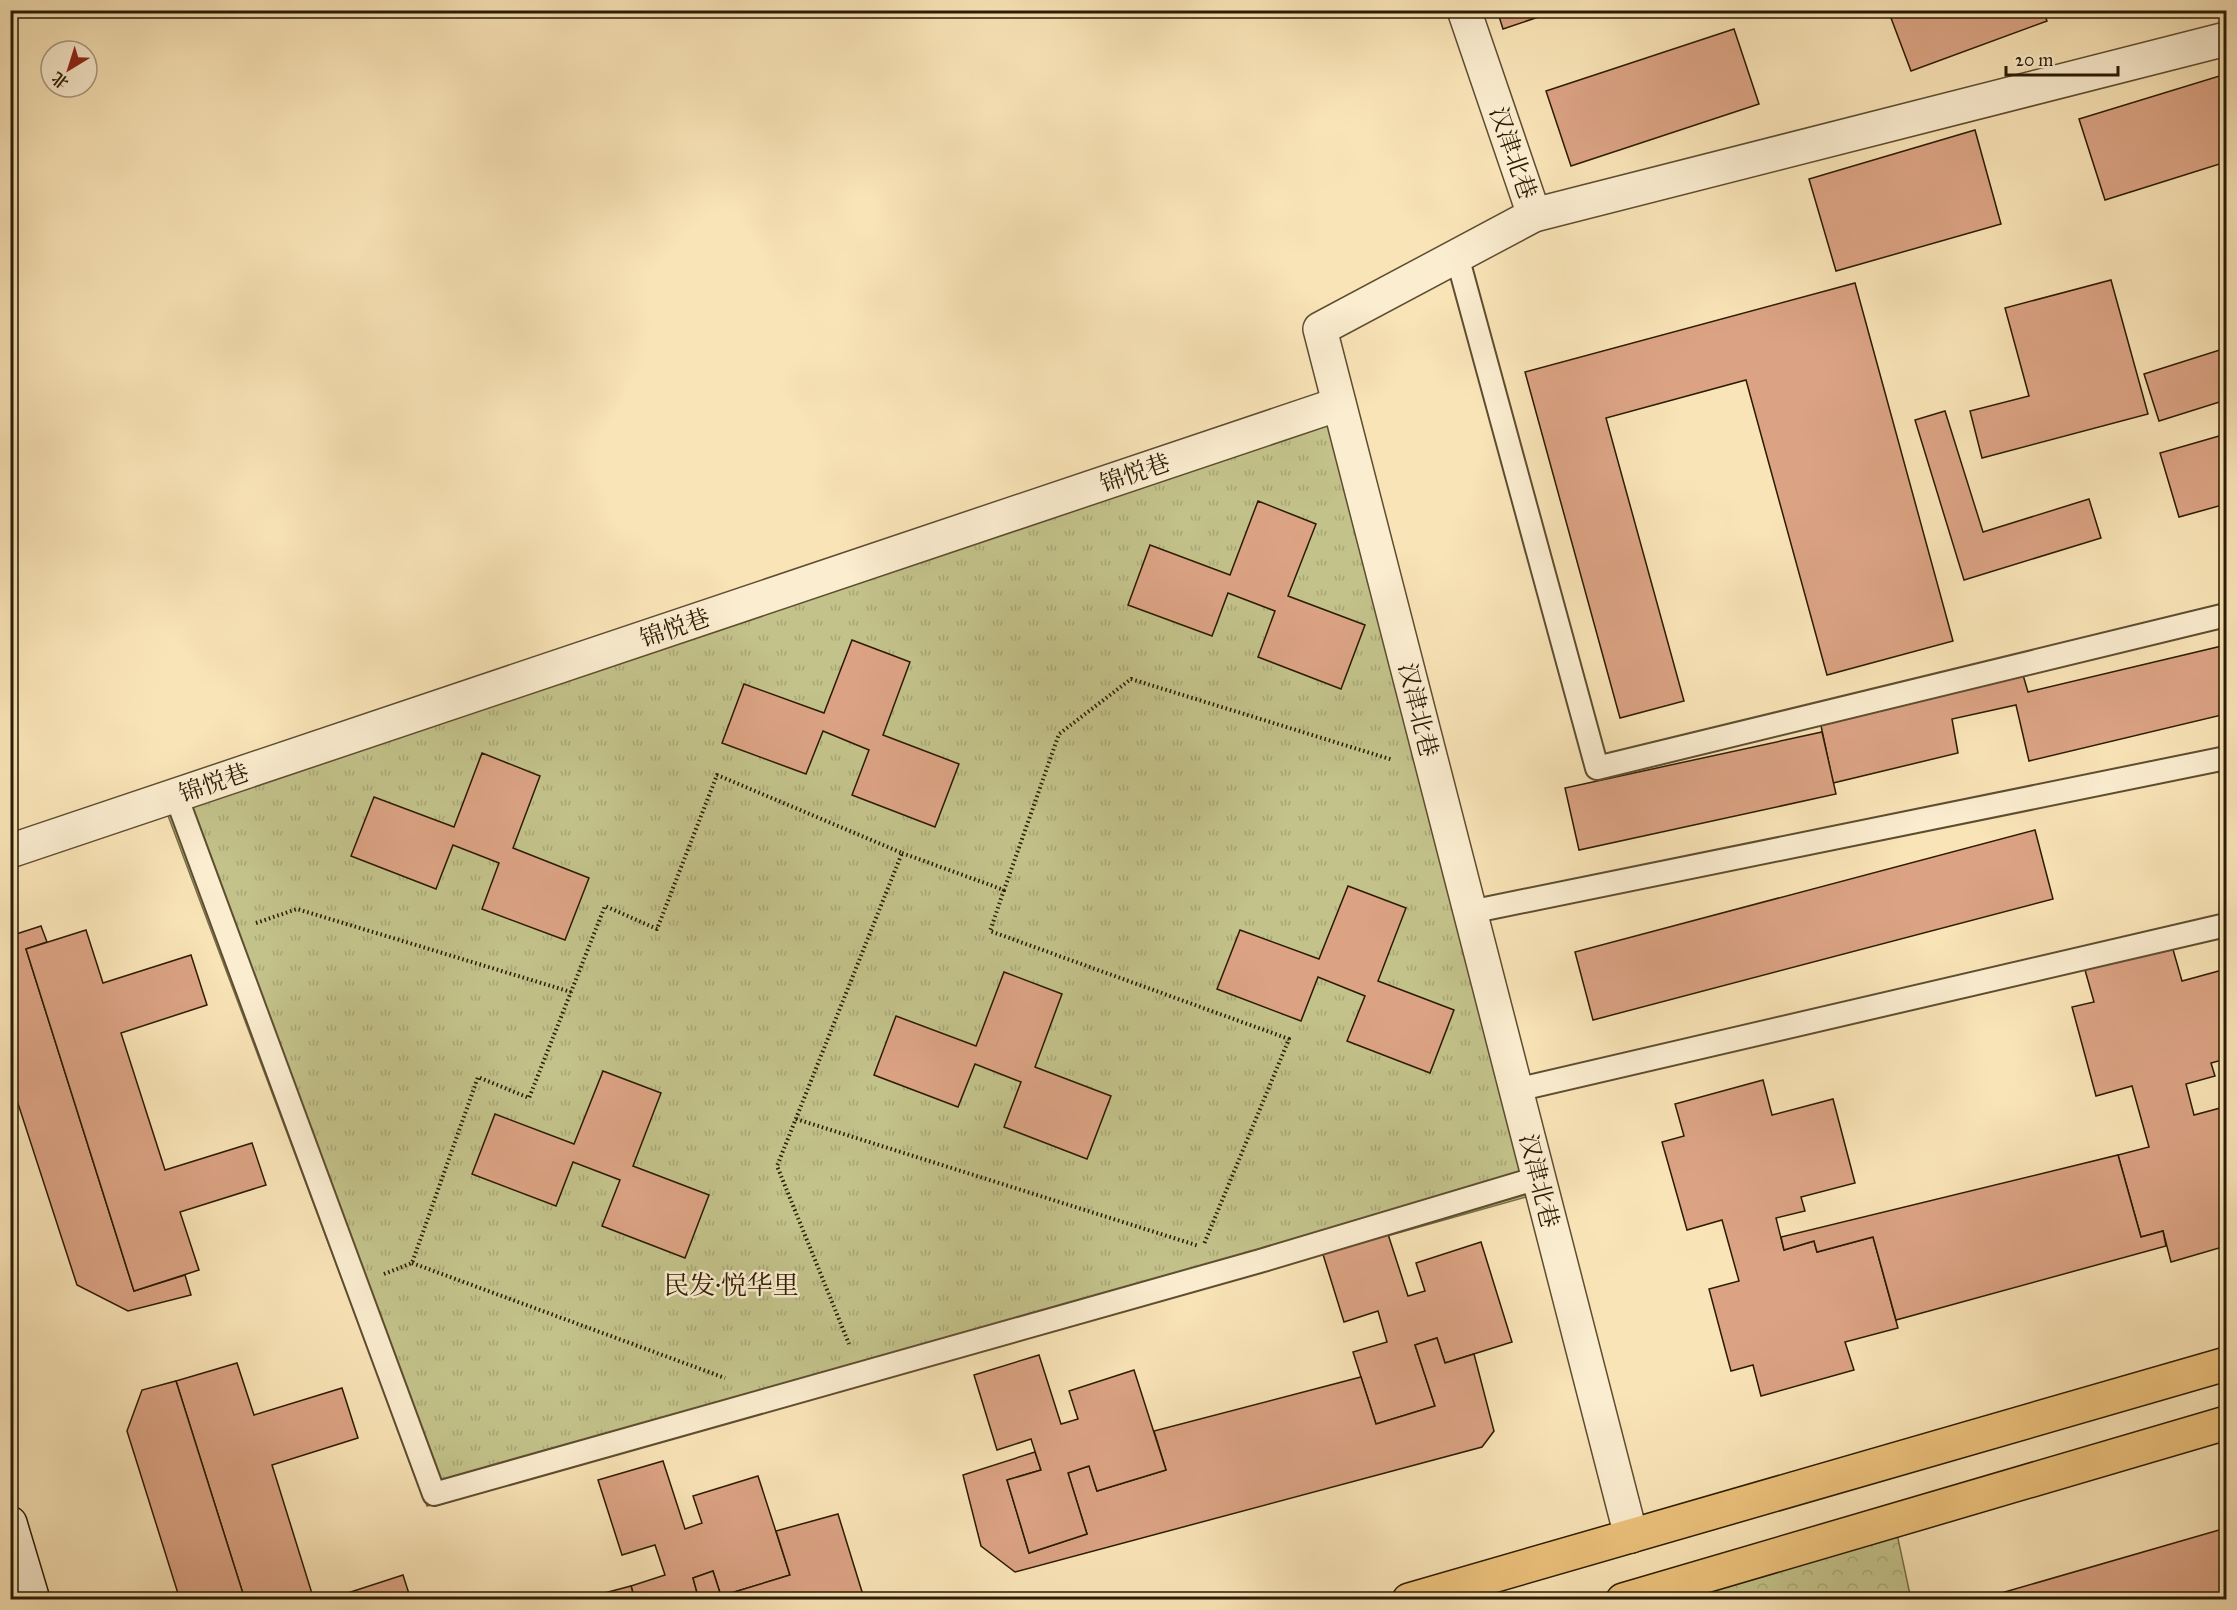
<svg xmlns="http://www.w3.org/2000/svg" width="2237" height="1610" font-family="'IM FELL Great Primer','Noto Serif SC',serif">
<style>
.grass{fill:url(#grass-tufts);stroke:#776e46;stroke-width:1.5}
.forest{fill:url(#forest-crowns);stroke:#776e46;stroke-width:1.5}
.building{fill:#dba384;stroke:#2b1b03;stroke-width:1.5}
.lines{fill:none;stroke-linecap:round;stroke-linejoin:round}
.lane-casing{stroke:#5e4d30;stroke-width:26}
.street-casing{stroke:#5e4d30;stroke-width:36}
.secondary-casing{stroke:#2b1b03;stroke-width:36}
.primary-casing{stroke:#2b1b03;stroke-width:36}
.path{stroke:#2b1b03;stroke-width:4;stroke-dasharray:1.5 3;stroke-linecap:butt}
.lane{stroke:#fbedd0;stroke-width:22}
.street{stroke:#fbedd0;stroke-width:33}
.secondary{stroke:#fbedd0;stroke-width:33}
.primary{stroke:#ecc27c;stroke-width:33}
.labels{text-anchor:middle;dominant-baseline:central;stroke-width:5;stroke-linejoin:round;paint-order:stroke}
.street-label{font-size:24px;fill:#2b1b03;stroke:#fbedd0}
.neighbourhood-label{font-size:26px;fill:#2b1b03;stroke:#fbedd0}
</style>
<defs>
<pattern id="grass-tufts" width="24" height="20" patternUnits="userSpaceOnUse" patternTransform="scale(1.5)"><rect width="24" height="20" fill="#c3c28a"/><path d="M3 7l-1-3M5 7V3M7 7l1-3M15 17l-1-3M17 17v-4M19 17l1-3" fill="none" stroke="#a8a675"/></pattern>
<pattern id="forest-crowns" width="20" height="18" patternUnits="userSpaceOnUse" patternTransform="scale(1.5)"><rect width="20" height="18" fill="#c3c28a"/><path d="M2 6a3 3 0 1 1 6 0M12 15a3 3 0 1 1 6 0" fill="none" stroke="#a8a675"/></pattern>
</defs>
<rect width="100%" height="100%" fill="#f9e4b7"/>
<filter id="stains"><feTurbulence type="fractalNoise" baseFrequency=".00333" numOctaves="4"/><feColorMatrix values="0 0 0 0 .2 0 0 0 0 .09 0 0 0 0 .02 0 0 0 .5 -.17"/></filter>
<radialGradient id="worn" r=".72"><stop offset=".6" stop-color="#630" stop-opacity="0"/><stop offset="1" stop-color="#630" stop-opacity=".3"/></radialGradient>
<path class="grass" d="M1327 420 1537 1194 427 1506 164 805Z"/>
<path class="forest" d="M1894 1520 1911 1599 1622 1600Z"/>
<g class="building">
<path d="M1497 10H1559L1503 29Z"/>
<path d="M1888 10H2043L2047 21 1911 71Z"/>
<path d="M1734 29 1759 104 1571 166 1546 91Z"/>
<path d="M2226 74V162L2105 200 2079 119Z"/>
<path d="M1975 130 2001 224 1836 271 1809 179Z"/>
<path d="M2111 280 2148 414 1982 458 1970 411 2029 396 2005 308Z"/>
<path d="M1855 283 1953 641 1827 675 1746 380 1606 418 1684 701 1620 718 1525 372Z"/>
<path d="M2226 348V400L2159 421 2144 374Z"/>
<path d="M1945 411 1983 532 2089 499 2101 538 1964 580 1915 420Z"/>
<path d="M2226 434V504L2179 517 2160 453Z"/>
<path d="M1258 501 1316 524 1288 596 1365 625 1341 689 1258 657 1275 611 1228 593 1212 636 1128 605 1150 545 1230 575Z"/>
<path d="M2226 545V567L2220 546Z"/>
<path d="M852 640 910 662 883 735 959 764 935 827 852 795 869 750 823 731 806 774 722 743 744 684 824 713Z"/>
<path d="M2226 645V714L2029 761 2016 705 1952 719 1958 753 1833 783 1820 721 2023 675 2028 692Z"/>
<path d="M1822 732 1836 794 1579 850 1565 788Z"/>
<path d="M482 753 540 776 513 848 589 878 565 940 482 909 499 863 453 845 436 889 351 856 374 797 454 827Z"/>
<path d="M2035 830 2053 899 1593 1020 1575 952Z"/>
<path d="M1348 886 1406 908 1378 981 1454 1010 1430 1073 1347 1041 1365 996 1318 977 1301 1021 1217 989 1240 930 1319 959Z"/>
<path d="M41 926 47 942 26 949 134 1291 185 1275 191 1295 128 1311 77 1285 10 1079V936Z"/>
<path d="M86 930 103 983 191 955 207 1005 121 1033 165 1170 252 1143 266 1185 180 1212 199 1270 134 1291 26 949Z"/>
<path d="M2172 946 2182 981 2226 969V1059L2211 1063 2215 1076 2186 1084 2194 1115 2224 1107 2226 1116V1246L2171 1262 2163 1231 2141 1237 2118 1155 2149 1147 2132 1086 2096 1096 2072 1007 2094 1002 2085 970Z"/>
<path d="M1004 972 1062 994 1035 1067 1111 1096 1087 1159 1004 1127 1021 1082 975 1064 958 1107 874 1075 896 1016 976 1046Z"/>
<path d="M603 1071 661 1093 633 1166 709 1195 685 1258 602 1226 620 1180 573 1162 556 1206 472 1174 495 1114 574 1144Z"/>
<path d="M1763 1080 1772 1115 1833 1099 1855 1183 1801 1197 1805 1211 1776 1218 1784 1250 1814 1241 1817 1252 1873 1237 1898 1328 1845 1342 1854 1370 1761 1396 1753 1365 1731 1371 1709 1289 1739 1281 1722 1220 1687 1230 1662 1142 1684 1136 1675 1104Z"/>
<path d="M2118 1155 2141 1237 2163 1231 2166 1246 1896 1320 1873 1237 1817 1252 1814 1241 1784 1250 1781 1237Z"/>
<path d="M1386 1228 1408 1296 1425 1291 1416 1263 1481 1242 1512 1342 1445 1363 1437 1338 1415 1345 1435 1406 1376 1424 1353 1352 1387 1342 1378 1311 1344 1322 1321 1248Z"/>
<path d="M1437 1338 1445 1363 1474 1354 1494 1431 1482 1447 1015 1572 981 1546 963 1475 1035 1452 1041 1470 1007 1480 1029 1553 1087 1534 1068 1473 1089 1466 1097 1491 1166 1470 1154 1431 1361 1377 1376 1424 1435 1406 1415 1345Z"/>
<path d="M1039 1355 1061 1424 1078 1419 1069 1391 1134 1370 1166 1470 1097 1491 1089 1466 1068 1473 1087 1534 1029 1553 1007 1480 1041 1470 1031 1439 997 1450 974 1375Z"/>
<path d="M237 1363 254 1415 342 1388 358 1438 272 1465 314 1600H245L176 1381Z"/>
<path d="M176 1381 245 1600H180L127 1431 142 1390Z"/>
<path d="M663 1461 685 1529 702 1523 693 1496 758 1476 790 1575 721 1596 713 1571 693 1578 699 1600H635L631 1586 665 1575 655 1545 622 1555 598 1480Z"/>
<path d="M838 1514 863 1595 860 1600H699L693 1578 713 1571 721 1596 790 1575 776 1531Z"/>
<path d="M2226 1528V1600H1977Z"/>
<path d="M403 1575 411 1600H326Z"/>
<path d="M631 1586 635 1600H578Z"/>
</g>
<g class="lines">
<defs>
<g id="lane">
<path d="M1457 256 1597 768 2226 615"/>
<path d="M176 796 434 1494 1260 1261 1538 1178"/>
<path d="M1470 912 2226 758"/>
<path d="M1516 1090 2226 925"/>
</g>
<g id="street">
<path d="M1464 10 1534 215 1320 329 1631 1536"/>
<path d="M1534 215 2226 39"/>
<path d="M10 851 1339 404"/>
</g>
<path id="secondary" d="M10 1523 33 1600"/>
<g id="primary">
<path d="M1409 1600 2226 1364"/>
<path d="M1623 1600 2226 1423"/>
</g>
</defs>
<use href="#lane" class="lane-casing"/>
<use href="#street" class="street-casing"/>
<use href="#secondary" class="secondary-casing"/>
<use href="#primary" class="primary-casing"/>
<g class="path">
<path d="M902 853 1004 890 1059 734 1131 679 1393 760"/>
<path d="M1004 890 990 931 1289 1039 1204 1244"/>
<path d="M256 923 297 909 571 992"/>
<path d="M796 1119 1199 1246"/>
<path d="M412 1263 725 1378"/>
<path d="M384 1274 412 1263 478 1077 529 1098 605 906 657 929 717 775 902 853 777 1166 849 1344"/>
</g>
<use href="#lane" class="lane"/>
<use href="#street" class="street"/>
<use href="#secondary" class="secondary"/>
<use href="#primary" class="primary"/>
</g>
<g class="labels">
<g class="street-label">
<text transform="translate(1513 153) rotate(71)">汉津北巷</text>
<text transform="translate(1135 473) rotate(-19)">锦悦巷</text>
<text transform="translate(675 628) rotate(-19)">锦悦巷</text>
<text transform="translate(1418 710) rotate(76)">汉津北巷</text>
<text transform="translate(214 783) rotate(-19)">锦悦巷</text>
<text transform="translate(1539 1181) rotate(76)">汉津北巷</text>
</g>
<g class="neighbourhood-label">
<text x="731" y="1285">民发·悦华里</text>
</g>
</g>
<rect width="2237" height="1610" fill="none" stroke="#f9e4b7" stroke-width="36"/>
<rect x="12" y="12" width="2213" height="1586" fill="none" stroke="#2b1b03" stroke-width="3"/>
<rect x="18" y="18" width="2201" height="1574" fill="none" stroke="#2b1b03" stroke-width="1.5"/>
<g transform="translate(69 69) rotate(218)"><circle r="28" fill="#fbedd0" stroke="#a8997e" stroke-width="1.5"/>
<path d="M0-4.5L10 22L0 15L-10 22Z" fill="#8f2418"/>
<text y="-9" font-size="16" font-weight="bold" text-anchor="middle" fill="#2b1b03">北</text>
</g>
<path d="M2006 66v9h112v-9" fill="none" stroke="#2b1b03" stroke-width="3"/>
<text x="2015" y="66" font-size="18" fill="#2b1b03" stroke="#fbedd0" stroke-width="4.5" paint-order="stroke">20 m</text>
<rect width="100%" height="100%" filter="url(#stains)"/>
<rect width="100%" height="100%" fill="url(#worn)"/>
</svg>
